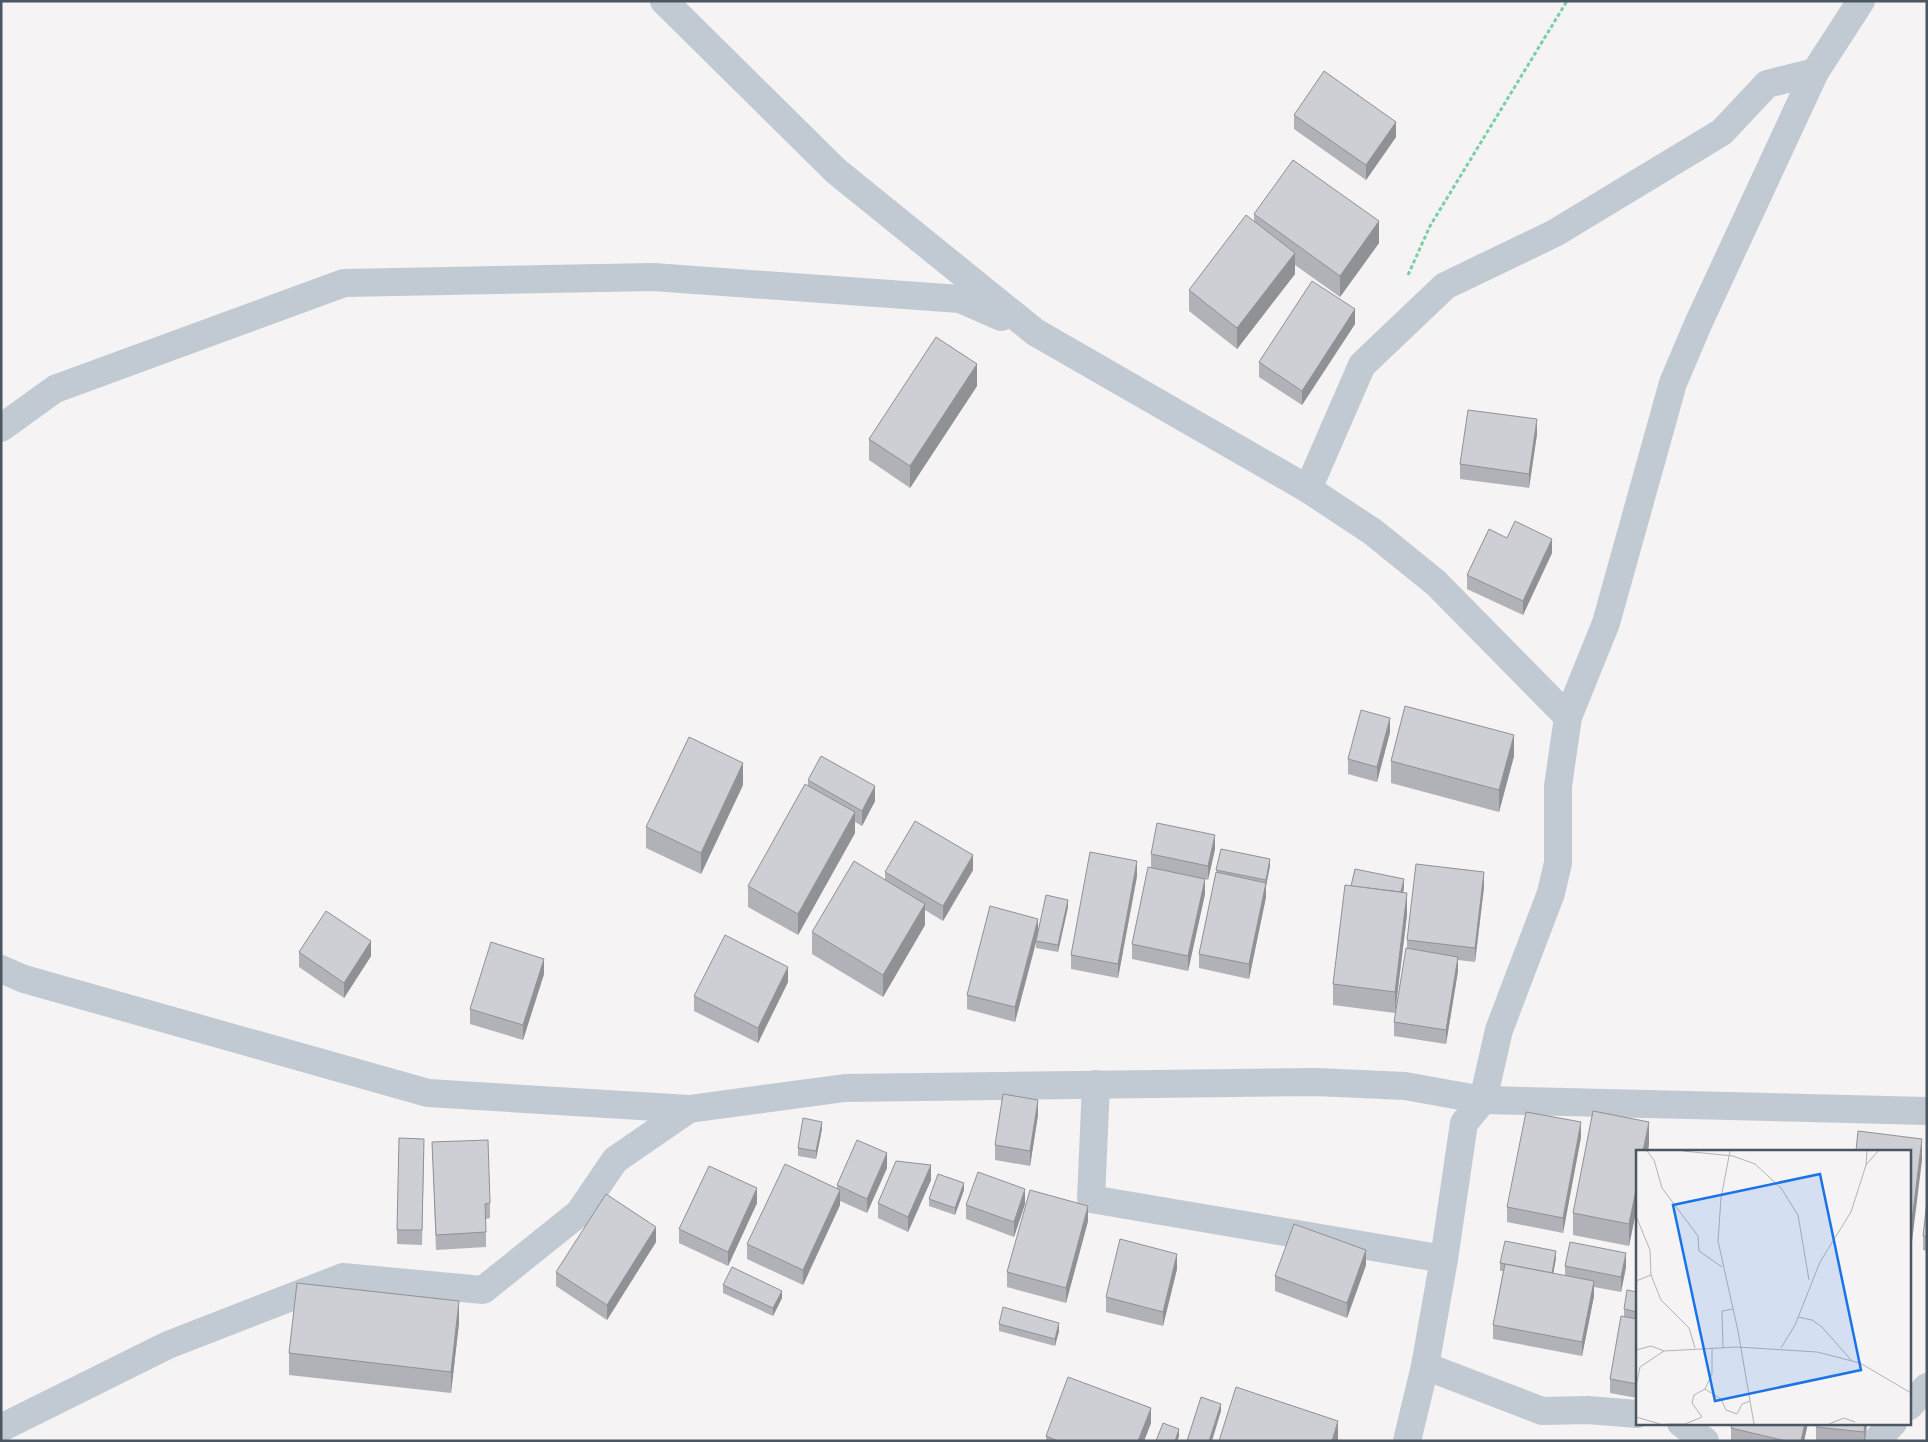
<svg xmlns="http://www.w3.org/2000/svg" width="1928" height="1442" font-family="Jost,sans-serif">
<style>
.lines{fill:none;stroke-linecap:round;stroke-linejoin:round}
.path{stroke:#7ad0a6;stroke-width:3;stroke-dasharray:4 2.5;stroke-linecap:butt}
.street{stroke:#c1cad2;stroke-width:28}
.wall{fill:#b0b2b7}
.shaded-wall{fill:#909195}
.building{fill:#cdcfd5;stroke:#909195}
.inset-road{fill:none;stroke:#b1b4b9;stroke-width:1}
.view{fill:#1a73e8;fill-opacity:0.15;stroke:#1a73e8;stroke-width:2.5}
.inset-edge{fill:none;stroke:#4a5661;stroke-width:2.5}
</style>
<rect width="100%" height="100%" fill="#f5f3f3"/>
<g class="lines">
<path class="path" d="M1408 275 1430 226 1567 1"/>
<g class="street">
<path d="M664 1 836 171 1035 332 1308 489 1373 532 1436 583 1568 717"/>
<path d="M1 428 55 389 344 283 653 277 960 299 1001 317"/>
<path d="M1308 489 1362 365 1445 286 1555 233 1722 132 1767 84 1815 72"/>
<path d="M1 969 24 979 428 1093 689 1109 845 1088 1316 1082 1405 1086 1483 1100 1927 1111"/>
<path d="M1096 1084 1091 1199 1444 1259"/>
<path d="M1425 1366 1542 1411 1588 1410 1637 1414"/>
<path d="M1909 1406 1927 1387"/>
<path d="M1681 1423 1705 1441"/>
<path d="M1 1428 168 1345 343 1277 483 1290 579 1213 615 1160 689 1109"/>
<path d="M1407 1441 1425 1366 1444 1259 1464 1123 1483 1100 1499 1030 1551 893 1558 863V786L1568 717 1606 623 1673 383 1698 324 1815 72 1861 1"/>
<path d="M1876 1441 1893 1423"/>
</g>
</g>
<g class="wall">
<path d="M1294 115 1396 137 1366 180 1294 129Z"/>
<path d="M1254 214 1379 243 1340 297 1295 265V274L1237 349 1189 311V290L1254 221Z"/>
<path d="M1355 324 1302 405 1259 377V362Z"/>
<path d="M977 386 910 488 869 460V439Z"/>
<path d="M1537 434 1529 488 1460 479V464Z"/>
<path d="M1507 538 1552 553 1523 615 1467 589V575Z"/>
<path d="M1390 732 1377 782 1348 774V759Z"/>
<path d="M1514 756 1499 812 1391 783V761Z"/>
<path d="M808 780 875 801 862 826 855 822V833L798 935 748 907V886L808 786Z"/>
<path d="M743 785 701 874 646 848V827Z"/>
<path d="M1215 849 1208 880 1205 879V894L1188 971 1132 959V944L1151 868V854Z"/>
<path d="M1221 849 1270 866 1266 886V897L1249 979 1199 968V954Z"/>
<path d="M973 870 943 921 925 910V925L883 997 812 954V932L885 880V872Z"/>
<path d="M1137 876 1118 978 1071 969V955Z"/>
<path d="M1351 886 1404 887 1403 893 1407 915 1395 1013 1333 1005V984Z"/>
<path d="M1484 887 1475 962 1458 960V971L1446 1044 1394 1036V1022L1407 948V940Z"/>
<path d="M1068 907 1058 952 1036 948V943L1015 1022 967 1009V995L1038 929Z"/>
<path d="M299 952 371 956 344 998 299 967Z"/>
<path d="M544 974 523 1040 470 1024V1009Z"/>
<path d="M788 982 758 1043 694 1011V996Z"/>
<path d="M1038 1115 1030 1166 995 1160V1145Z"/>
<path d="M822 1129 816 1159 798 1156V1148Z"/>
<path d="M1581 1137 1563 1233 1507 1222V1207Z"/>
<path d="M432 1142 490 1203V1218L486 1219V1247L436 1250Z"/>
<path d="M1649 1144 1629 1246 1573 1235V1213Z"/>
<path d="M424 1153 422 1245 397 1244V1230Z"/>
<path d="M887 1168 867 1213 840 1201V1205L803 1285 747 1259V1244L837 1188V1185Z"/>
<path d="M931 1180 908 1232 878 1218V1203Z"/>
<path d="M964 1190 955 1215 929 1206V1199Z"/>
<path d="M1927 1201V1251L1923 1250V1236Z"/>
<path d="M757 1203 728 1266 679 1243V1229Z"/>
<path d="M1025 1204 1014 1237 966 1219V1205Z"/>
<path d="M1088 1221 1066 1303 1007 1287V1272Z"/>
<path d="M656 1242 607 1320 556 1286V1272Z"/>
<path d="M1556 1258 1553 1274 1565 1276V1266L1626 1267 1621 1292 1594 1287V1296L1582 1356 1493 1339V1325L1503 1271H1500V1263Z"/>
<path d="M1366 1265 1347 1318 1275 1291V1276Z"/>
<path d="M1177 1269 1163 1326 1106 1312V1297Z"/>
<path d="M723 1285 782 1298 773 1316 723 1293Z"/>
<path d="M1637 1292V1319L1624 1317V1309Z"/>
<path d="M1637 1319V1398L1610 1393V1379Z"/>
<path d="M459 1323 451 1393 289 1375V1353Z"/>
<path d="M999 1324 1059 1331 1055 1346 999 1331Z"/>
<path d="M1151 1423 1144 1441H1046V1436Z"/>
<path d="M1808 1423 1804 1441H1731V1428Z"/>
<path d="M1867 1423 1865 1441H1816V1427Z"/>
</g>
<g class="shaded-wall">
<path d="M1396 122V137L1366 180V165Z"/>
<path d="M1379 221V243L1340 297V276Z"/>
<path d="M1295 253V274L1237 349V328Z"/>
<path d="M1355 309V324L1302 405V391Z"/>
<path d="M977 364V386L910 488V466Z"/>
<path d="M1537 419V434L1529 488V474Z"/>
<path d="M1552 539V553L1523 615V601Z"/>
<path d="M1390 718V732L1377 782V767Z"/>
<path d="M1514 735V756L1499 812V790Z"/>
<path d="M743 763V785L701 874V853Z"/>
<path d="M875 786V801L862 826V811Z"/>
<path d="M855 812V833L798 935V914Z"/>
<path d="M1215 835V849L1208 880V866Z"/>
<path d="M973 855V870L943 921V906Z"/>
<path d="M1270 859V866L1266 886V897L1249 979V964Z"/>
<path d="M1137 861V876L1118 978V964Z"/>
<path d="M1484 872V887L1475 962V948Z"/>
<path d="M1205 879V894L1188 971V956Z"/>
<path d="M1404 879V887L1401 904V896Z"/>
<path d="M1407 893V915L1395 1013V992Z"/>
<path d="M1068 900V907L1058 952V945Z"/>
<path d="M925 904V925L883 997V975Z"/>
<path d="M1038 919V934L1015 1022V1007Z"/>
<path d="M371 941V956L344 998V983Z"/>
<path d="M1458 957V971L1446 1044V1030Z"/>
<path d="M544 959V974L523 1040V1025Z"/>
<path d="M788 967V982L758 1043V1028Z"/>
<path d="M1038 1100V1115L1030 1166V1151Z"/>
<path d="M822 1122V1129L816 1159V1151Z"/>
<path d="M1581 1122V1137L1563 1233V1218Z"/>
<path d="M1649 1122V1144L1648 1151H1643Z"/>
<path d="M1922 1139V1160L1909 1266V1244Z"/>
<path d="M887 1153V1168L867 1213V1199Z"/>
<path d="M931 1165V1180L908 1232V1217Z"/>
<path d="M964 1183V1190L955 1215V1208Z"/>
<path d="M1637 1185V1207L1629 1246V1224Z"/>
<path d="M757 1188V1203L728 1266V1252Z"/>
<path d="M1025 1189V1204L1014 1237V1222Z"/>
<path d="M840 1190V1205L803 1285V1270Z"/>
<path d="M1088 1206V1221L1066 1303V1288Z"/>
<path d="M656 1227V1242L607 1320V1305Z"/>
<path d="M1366 1250V1265L1347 1318V1303Z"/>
<path d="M1556 1251V1258L1552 1281V1273Z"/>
<path d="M1626 1253V1267L1621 1292V1277Z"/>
<path d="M1177 1254V1269L1163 1326V1312Z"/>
<path d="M1594 1281V1296L1582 1356V1342Z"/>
<path d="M782 1291V1298L773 1316V1308Z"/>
<path d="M459 1301V1323L451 1393V1372Z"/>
<path d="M1059 1323V1331L1055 1346V1339Z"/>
<path d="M1221 1404V1411L1212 1441H1209Z"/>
<path d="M1151 1408V1423L1144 1441H1138Z"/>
<path d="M1338 1421V1441H1332Z"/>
<path d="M1805 1423H1808L1804 1441H1801Z"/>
<path d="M1865 1423H1867L1865 1441H1864Z"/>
<path d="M1179 1429V1437L1177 1441H1175Z"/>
</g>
<g class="building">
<path d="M1324 71 1396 122 1366 165 1294 115Z"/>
<path d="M1293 160 1379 221 1340 276 1254 214Z"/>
<path d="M1246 215 1295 253 1237 328 1189 290Z"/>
<path d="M1312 281 1355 309 1302 391 1259 362Z"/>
<path d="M936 337 977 364 910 466 869 439Z"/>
<path d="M1468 410 1537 419 1529 474 1460 464Z"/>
<path d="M1515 521 1552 539 1523 601 1467 575 1489 529 1507 538Z"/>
<path d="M1405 706 1514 735 1499 790 1391 761Z"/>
<path d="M1361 710 1390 718 1377 767 1348 759Z"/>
<path d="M689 737 743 763 701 853 646 827Z"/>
<path d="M821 756 875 786 862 811 808 780Z"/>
<path d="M805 784 855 812 798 914 748 886Z"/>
<path d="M915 821 973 855 943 906 885 872Z"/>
<path d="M1157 823 1215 835 1208 866 1151 854Z"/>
<path d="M1221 849 1270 859 1266 880 1216 870Z"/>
<path d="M1090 852 1137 861 1118 964 1071 955Z"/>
<path d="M854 861 925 904 883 975 812 932Z"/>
<path d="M1416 864 1484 872 1475 948 1407 940Z"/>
<path d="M1148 867 1205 879 1188 956 1132 944Z"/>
<path d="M1355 869 1404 879 1401 892 1351 886Z"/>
<path d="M1216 872 1266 883 1249 964 1199 954Z"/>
<path d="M1345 885 1407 893 1395 992 1333 984Z"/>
<path d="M1046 895 1068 900 1058 945 1036 941Z"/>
<path d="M990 906 1038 919 1015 1007 967 995Z"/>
<path d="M326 911 371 941 344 983 299 952Z"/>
<path d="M725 935 788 967 758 1028 694 996Z"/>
<path d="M491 942 544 959 523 1025 470 1009Z"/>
<path d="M1406 948 1458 957 1446 1030 1394 1022Z"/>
<path d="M1003 1094 1038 1100 1030 1151 995 1145Z"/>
<path d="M1593 1111 1649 1122 1643 1151H1637V1185L1629 1224 1573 1213Z"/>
<path d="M1526 1112 1581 1122 1563 1218 1507 1207Z"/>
<path d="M803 1118 822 1122 816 1151 798 1148Z"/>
<path d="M1858 1131 1922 1139 1909 1244V1151H1856Z"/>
<path d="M399 1138 424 1139 422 1230H397Z"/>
<path d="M488 1140 490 1203 485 1204 486 1232 436 1235 432 1142Z"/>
<path d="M857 1140 887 1153 867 1199 837 1185Z"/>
<path d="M896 1161 931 1165 908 1217 878 1203Z"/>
<path d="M785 1164 840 1190 803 1270 747 1244Z"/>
<path d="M709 1166 757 1188 728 1252 679 1229Z"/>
<path d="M978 1172 1025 1189 1014 1222 966 1205Z"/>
<path d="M938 1174 964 1183 955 1208 929 1199Z"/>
<path d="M1030 1190 1088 1206 1066 1288 1007 1272Z"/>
<path d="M606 1194 656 1227 607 1305 556 1272Z"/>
<path d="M1927 1201V1236H1923Z"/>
<path d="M1294 1224 1366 1250 1347 1303 1275 1276Z"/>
<path d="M1120 1239 1177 1254 1163 1312 1106 1297Z"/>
<path d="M1505 1241 1556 1251 1552 1273 1500 1263Z"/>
<path d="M1570 1242 1626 1253 1621 1277 1565 1266Z"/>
<path d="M1505 1264 1594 1281 1582 1342 1493 1325Z"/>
<path d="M732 1267 782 1291 773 1308 723 1285Z"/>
<path d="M297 1283 459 1301 451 1372 289 1353Z"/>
<path d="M1627 1290 1637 1292V1312L1624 1309Z"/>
<path d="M1003 1307 1059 1323 1055 1339 999 1324Z"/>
<path d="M1621 1316 1637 1319V1384L1610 1379Z"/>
<path d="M1068 1377 1151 1408 1138 1441H1058L1046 1436Z"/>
<path d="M1236 1387 1338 1421 1332 1441H1219Z"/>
<path d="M1201 1397 1221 1404 1209 1441H1187Z"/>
<path d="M1163 1423 1179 1429 1175 1441H1156Z"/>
<path d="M1732 1423H1805L1801 1441H1786L1731 1428Z"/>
<path d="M1817 1423H1865L1864 1432 1816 1427Z"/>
</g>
<g transform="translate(1636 1150)">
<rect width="275" height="275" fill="#f5f3f3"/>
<path class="inset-road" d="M11 1 18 10 26 38 62 86 63 101 86 117M47 1 97 6 119 14 145 38 162 65 173 130M94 1 85 48 82 91 102 181 118 274M230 15 242 1M0 66 14 100 15 125 25 150 53 178 59 198M0 131 15 125M162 167 176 170 186 177 215 210M87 198 86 161 97 159M145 198 159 175 184 112 215 62 230 15 231 1M0 200 15 196 28 201 101 197 181 202 224 213 275 243M0 236 4 217 28 201M69 239 85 249 90 260 101 264 106 254 114 251M0 267 24 274M31 274H49L66 267 56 253 58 245 69 239 76 224V198M193 274 208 268 219 272"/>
<path class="view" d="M184 24 225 220 79 251 37 55Z"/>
<rect width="275" height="275" class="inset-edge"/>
</g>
<rect width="1928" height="1442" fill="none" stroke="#4a5661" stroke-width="5"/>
</svg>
